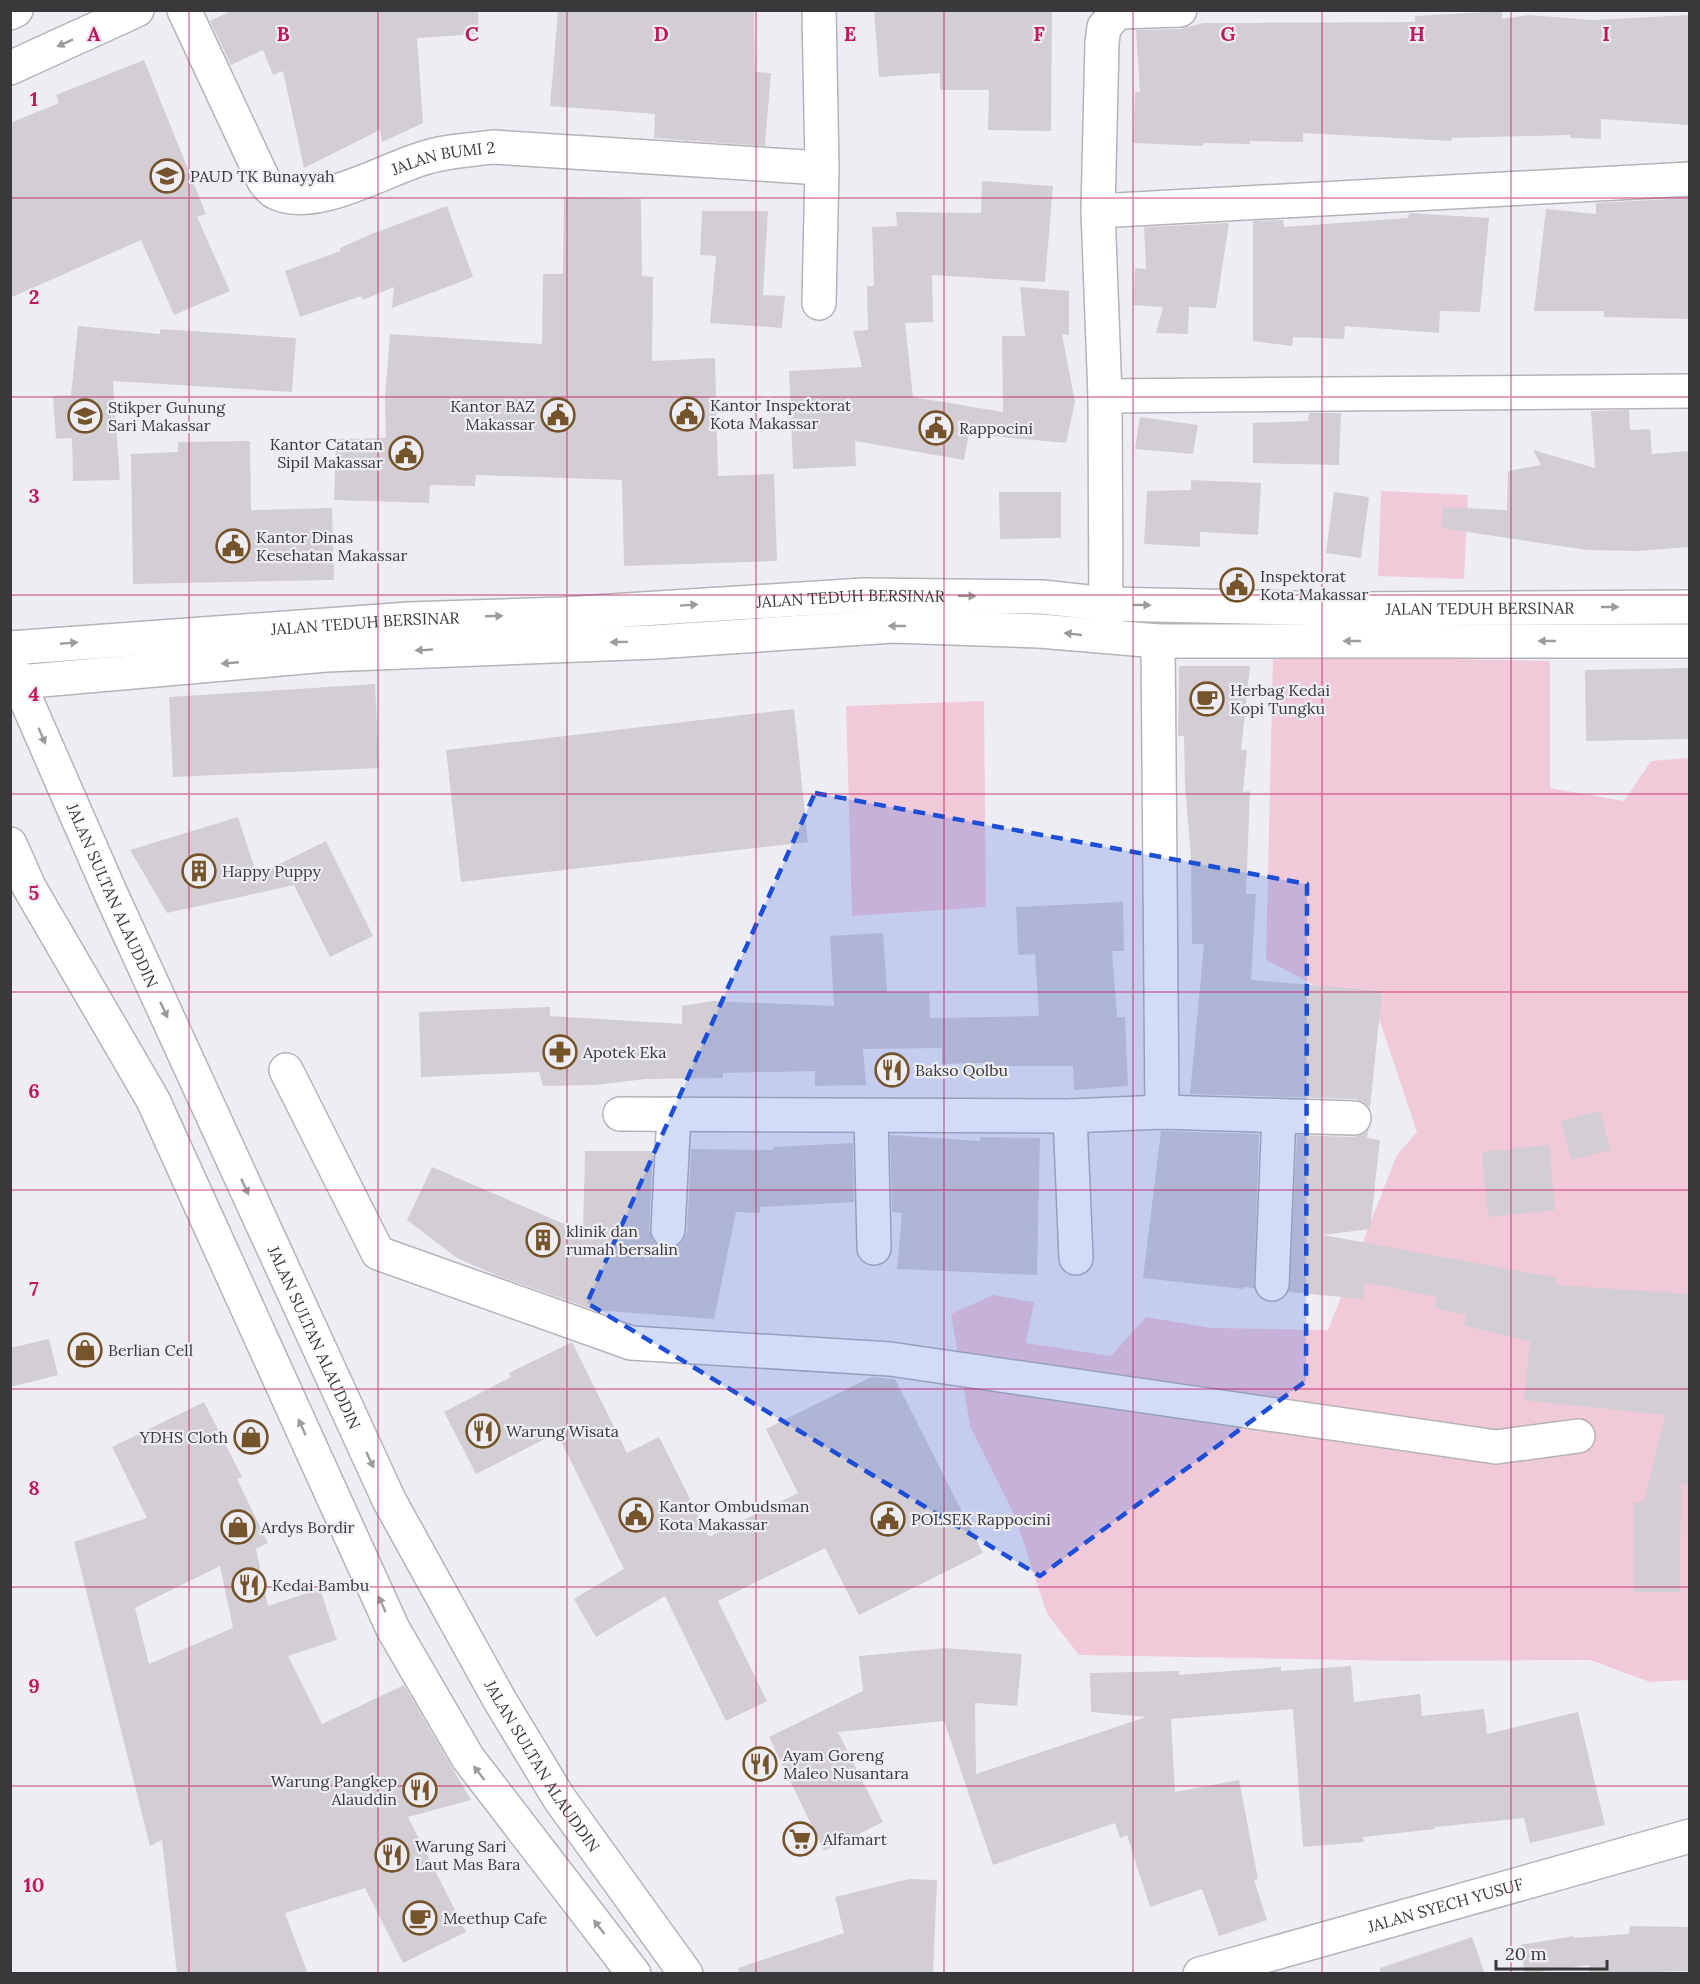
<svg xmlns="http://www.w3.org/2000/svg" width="1700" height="1984" font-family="Lora,serif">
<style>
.green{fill:#f1cad9}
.building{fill:#d3ced3;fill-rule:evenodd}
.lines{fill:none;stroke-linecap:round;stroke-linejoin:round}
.minor-casing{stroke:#b5b3b9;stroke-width:36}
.primary-casing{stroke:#b5b3b9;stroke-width:36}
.trunk-casing{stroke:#b5b3b9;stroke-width:36}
.minor{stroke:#fff;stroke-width:33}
.primary{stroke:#fff;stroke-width:33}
.trunk{stroke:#fff;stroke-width:33}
.oneway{fill:#9c9c9d}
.marked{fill:#1d4ed8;fill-opacity:0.2;stroke:#1d4ed8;stroke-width:4.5;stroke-dasharray:12 8;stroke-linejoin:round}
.grid{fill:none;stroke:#c2185b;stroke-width:1.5;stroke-opacity:0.55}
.labels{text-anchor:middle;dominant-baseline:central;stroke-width:4.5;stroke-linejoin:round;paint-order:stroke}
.street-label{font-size:16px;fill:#39383b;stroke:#efedf4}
.poi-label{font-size:16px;fill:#39383b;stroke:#efedf4;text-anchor:start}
.grid-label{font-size:20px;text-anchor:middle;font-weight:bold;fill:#c2185b;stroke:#efedf4;stroke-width:4.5;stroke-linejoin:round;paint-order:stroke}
</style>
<rect width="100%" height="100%" fill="#efedf4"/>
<g class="green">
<path d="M1381 491 1468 495 1464 579 1378 576Z"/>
<path d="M1273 655 1550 661V788L1624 801 1651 761 1689 758V1680L1650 1682 1590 1660 1405 1661 1079 1655 1047 1614 1015 1516 970 1426 951 1314 993 1295 1034 1302 1026 1343 1111 1356 1146 1317 1212 1328 1328 1330 1397 1155 1417 1132 1379 1019 1266 960Z"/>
<path d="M984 701 986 907 852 916 846 706Z"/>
</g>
<g class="building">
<path d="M233 10H478L479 34 417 38 423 123 382 142 380 130 304 168 283 71 273 75 263 50 231 65 210 21Z"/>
<path d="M558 10H754L755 72 771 73 765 146 654 138 655 114 550 106Z"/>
<path d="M874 10H1052L1051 131 988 130 989 90H940V73L879 77Z"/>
<path d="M1502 11V19L1529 15 1592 20 1689 15V125L1601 119V139L1570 138V135L1452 138 1451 141 1303 133V142L1250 141V144L1203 143V146L1133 143 1135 92H1140L1136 30 1181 29 1203 23 1415 22V16Z"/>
<path d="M144 60 206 214 197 217 230 291 174 315 141 240 10 298V123L59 103 56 95Z"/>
<path d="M982 181 1053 186 1045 282 932 275 933 322 905 323 913 397 1003 412 1002 336H1025L1020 287 1069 291V335L1062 334 1075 402 1066 443 969 434 964 460 855 441 856 466 793 469 789 371 862 367 853 331 868 330 867 286H874L872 227 897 226 896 212 981 213Z"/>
<path d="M564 197 641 199 642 276 653 277 652 361 715 358 718 476 774 474 777 561 624 566 622 480 476 475 475 486 430 485 429 503 334 500 336 439 386 438 385 398 390 334 542 344 543 274H563Z"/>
<path d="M1689 198V319L1604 317V311H1534L1546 209 1596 214V203Z"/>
<path d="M447 206 473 277 392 308 394 287 363 300 361 296 300 317 285 271 341 251 340 248 371 234Z"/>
<path d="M702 211H768L763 295 785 296 782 328 710 323 716 256 700 255Z"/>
<path d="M1409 213 1489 218 1480 312 1440 311 1439 333 1345 326 1344 339 1293 337 1292 346 1253 341V221L1283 220 1284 227 1408 218Z"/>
<path d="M1229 223 1216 308 1189 307 1188 334 1156 333 1163 307 1133 305 1135 268 1146 269 1144 227Z"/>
<path d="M78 326 160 334V329L296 338 292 392 113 381 120 480 73 481 72 438 56 439 53 396 71 395Z"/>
<path d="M1629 410 1630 430 1650 429 1652 454 1689 451V547L1638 551 1587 550 1441 528 1443 507 1507 510 1508 471 1541 465 1533 450 1595 468 1591 411Z"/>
<path d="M1309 413H1341L1339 465 1253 463V423L1308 421Z"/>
<path d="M1140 417 1198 425 1193 454 1135 449Z"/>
<path d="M250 441 251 510 332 508 334 580 133 584 131 454 178 452V442Z"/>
<path d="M1191 480 1261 483 1258 535 1200 532V547L1144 544 1147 491 1191 490Z"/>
<path d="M999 492H1061V538L1000 539Z"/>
<path d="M1334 492 1369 497 1361 558 1326 553Z"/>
<path d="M1179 666H1250L1241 750H1247L1243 792 1250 791 1246 894H1256L1251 980 1382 991 1370 1108 1363 1102 1355 1099 1190 1094 1204 944H1192L1191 858 1185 786 1184 736H1178Z"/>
<path d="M1689 668V739L1586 741 1585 670Z"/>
<path d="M375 684 379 768 173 777 169 697Z"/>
<path d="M794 709 808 842 461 882 446 750Z"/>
<path d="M238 817 257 875 326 841 373 936 330 957 294 885 167 913 130 850Z"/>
<path d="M1123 902 1124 951H1112L1117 1017H1125L1128 1086 1074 1090 1073 1066H983V1063L942 1064V1048L863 1049 866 1085 815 1086V1071L723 1073V1078L646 1079 595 1085 543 1086 539 1072 421 1077 419 1012 550 1007V1016L682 1024V1006L712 1001 834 1006 830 936 883 933 887 992H929L930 1018 1039 1016 1035 954 1018 955 1016 907Z"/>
<path d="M1600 1111 1610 1150 1571 1160 1561 1121Z"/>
<path d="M1368 1130 1367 1138 1380 1140 1370 1229 1323 1235 1557 1278 1556 1285 1689 1294V1485L1681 1483 1680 1592H1633L1634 1502H1644L1665 1415 1524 1400 1530 1341 1464 1326 1466 1315 1434 1308 1437 1297 1364 1282 1363 1299 1289 1292 1297 1135 1353 1137Z"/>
<path d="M1161 1131 1259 1134 1254 1288 1243 1287V1289L1143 1278Z"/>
<path d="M890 1135 980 1141V1137L1040 1138 1037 1275 897 1269 902 1213 892 1212Z"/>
<path d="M853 1143 854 1202 760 1207V1213L736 1212 714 1319 594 1310 498 1276 457 1258 407 1220 432 1167 583 1232 585 1151H653L649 1230 652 1239 657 1245 668 1249 677 1246 683 1241 687 1232 691 1149 773 1150V1147Z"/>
<path d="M1549 1145 1555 1210 1488 1217 1482 1152Z"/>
<path d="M49 1339 58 1375 10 1387V1348Z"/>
<path d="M572 1342 627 1453 659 1437 709 1537 798 1493 766 1429 871 1377 895 1379 983 1553 859 1615 825 1548 718 1601 767 1701 726 1721 665 1596 596 1637 574 1599 624 1569 557 1433 476 1474 444 1412 511 1377 509 1373Z"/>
<path d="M204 1402 242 1477 237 1479 268 1543 256 1549 268 1606 320 1589 337 1640 288 1656 322 1724 404 1685 471 1800 408 1817 466 1932 403 1963 365 1888 285 1913 308 1974H177L162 1840 150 1846 74 1542 147 1518 112 1447ZM220 1566 233 1628 149 1664 135 1608Z"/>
<path d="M945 1648 1022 1654 1017 1706 975 1703 976 1774 1146 1717 1091 1712 1090 1673 1179 1671V1675L1281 1667V1671L1351 1666 1354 1702 1420 1694 1422 1716 1484 1709 1487 1734 1578 1712 1605 1825 1530 1843 1524 1818 1435 1827V1829L1363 1837 1364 1842 1303 1847 1293 1709 1171 1719 1175 1792 1239 1780 1258 1879 1254 1880 1267 1920 1219 1936 1202 1889 1150 1907 1127 1835 1120 1838 1115 1823 993 1865 944 1721 838 1732 883 1822 824 1851 769 1737 863 1691 859 1656Z"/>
<path d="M909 1879 937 1880 933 1974H739L738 1968 844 1933 835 1897Z"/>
<path d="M1630 1926 1689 1927V1971L1589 1974V1965L1525 1974 1520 1945 1574 1936V1938L1629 1934Z"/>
<path d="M1472 1937 1485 1974H1380V1968Z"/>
</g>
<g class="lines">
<defs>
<g id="minor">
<path id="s1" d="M184 10 264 181C267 185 271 191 277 193 315 211 382 171 421 159 444 151 469 150 493 147L822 168"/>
<path d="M10 13 16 10"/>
<path d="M10 68 137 10"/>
<path d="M1098 211 1690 179"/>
<path d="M819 303 822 168 819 10"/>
<path d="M1105 396 1690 391"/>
<path d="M1106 626 1105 396 1098 211 1102 43 1104 27 1118 12 1180 10"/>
<path d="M1158 641 1162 1112"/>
<path id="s2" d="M10 648 409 619 563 614 864 595 1042 597 1107 604 1336 609 1690 607"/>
<path d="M19 682 326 655 655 642 893 626 1040 631 1158 641H1690"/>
<path d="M286 1070 378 1253 631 1343 890 1359 1496 1447 1578 1436"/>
<path d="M620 1114 1070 1116 1162 1112 1354 1118"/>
<path d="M871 1116 874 1248"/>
<path d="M1070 1116 1076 1258"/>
<path d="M668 1230 674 1114"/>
<path d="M1272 1284 1279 1116"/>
</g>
<g id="primary">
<path id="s3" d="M1200 1974 1690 1836"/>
</g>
<g id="trunk">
<path id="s4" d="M10 663 111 894 389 1500 499 1699 559 1798 686 1974"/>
<path d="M10 844 29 887 153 1100 393 1629 468 1758 634 1974"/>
</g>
</defs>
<use href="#minor" class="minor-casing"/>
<use href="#primary" class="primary-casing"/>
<use href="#trunk" class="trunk-casing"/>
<use href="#minor" class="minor"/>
<use href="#primary" class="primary"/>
<use href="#trunk" class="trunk"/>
</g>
<defs><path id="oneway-solid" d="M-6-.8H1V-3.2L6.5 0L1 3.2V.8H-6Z" transform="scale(1.5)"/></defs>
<g class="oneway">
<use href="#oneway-solid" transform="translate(65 43) rotate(156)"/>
<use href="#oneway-solid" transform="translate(967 596) rotate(1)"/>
<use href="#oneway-solid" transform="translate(689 605) rotate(-4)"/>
<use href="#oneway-solid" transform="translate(1142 605) rotate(1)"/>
<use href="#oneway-solid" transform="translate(1610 607)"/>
<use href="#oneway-solid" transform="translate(494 616) rotate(-2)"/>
<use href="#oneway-solid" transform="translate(897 626) rotate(180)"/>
<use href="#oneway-solid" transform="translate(1073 634) rotate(-174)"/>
<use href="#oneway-solid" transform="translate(1352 641) rotate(180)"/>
<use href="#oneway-solid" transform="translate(1547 641) rotate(-180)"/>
<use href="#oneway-solid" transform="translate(619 642) rotate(179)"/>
<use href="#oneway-solid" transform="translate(69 643) rotate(-5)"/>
<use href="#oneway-solid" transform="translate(424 650) rotate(177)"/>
<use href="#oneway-solid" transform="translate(230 663) rotate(175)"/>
<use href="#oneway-solid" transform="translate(42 736) rotate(67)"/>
<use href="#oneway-solid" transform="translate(164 1010) rotate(65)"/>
<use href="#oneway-solid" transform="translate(245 1187) rotate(65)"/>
<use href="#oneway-solid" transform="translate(302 1427) rotate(-114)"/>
<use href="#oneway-solid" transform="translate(370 1460) rotate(65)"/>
<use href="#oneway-solid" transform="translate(382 1604) rotate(-114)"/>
<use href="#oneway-solid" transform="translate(479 1773) rotate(-128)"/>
<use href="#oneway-solid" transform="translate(599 1927) rotate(-128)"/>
</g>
<path class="marked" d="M815 793 1307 884 1306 1381 1040 1576 587 1303Z"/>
<path class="grid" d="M189 10V1974M378 10V1974M567 10V1974M756 10V1974M944 10V1974M1133 10V1974M1322 10V1974M1511 10V1974M10 198H1690M10 397H1690M10 595H1690M10 794H1690M10 992H1690M10 1190H1690M10 1389H1690M10 1587H1690M10 1786H1690"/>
<defs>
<symbol id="school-ring" viewBox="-11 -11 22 22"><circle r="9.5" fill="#efedf4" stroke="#75532b" stroke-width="1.5"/><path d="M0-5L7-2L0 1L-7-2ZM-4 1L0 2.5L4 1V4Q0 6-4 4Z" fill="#75532b"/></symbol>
<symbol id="civic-ring" viewBox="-11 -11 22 22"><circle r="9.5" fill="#efedf4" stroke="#75532b" stroke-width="1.5"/><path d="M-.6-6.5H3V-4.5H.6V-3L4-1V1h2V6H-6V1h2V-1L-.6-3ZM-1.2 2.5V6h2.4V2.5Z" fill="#75532b"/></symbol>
<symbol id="university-ring" viewBox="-11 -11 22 22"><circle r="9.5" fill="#efedf4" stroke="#75532b" stroke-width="1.5"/><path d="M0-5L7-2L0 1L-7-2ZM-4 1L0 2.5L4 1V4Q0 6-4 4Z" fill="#75532b"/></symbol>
<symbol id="cafe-ring" viewBox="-11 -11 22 22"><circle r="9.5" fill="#efedf4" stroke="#75532b" stroke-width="1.5"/><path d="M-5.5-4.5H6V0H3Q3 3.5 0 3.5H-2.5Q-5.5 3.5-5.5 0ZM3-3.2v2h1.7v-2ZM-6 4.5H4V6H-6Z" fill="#75532b"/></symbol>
<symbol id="building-ring" viewBox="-11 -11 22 22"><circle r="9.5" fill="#efedf4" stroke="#75532b" stroke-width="1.5"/><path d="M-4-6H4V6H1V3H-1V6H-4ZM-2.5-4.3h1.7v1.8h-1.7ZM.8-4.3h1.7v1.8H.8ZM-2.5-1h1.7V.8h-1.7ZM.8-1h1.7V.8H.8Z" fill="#75532b"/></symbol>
<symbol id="pharmacy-ring" viewBox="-11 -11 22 22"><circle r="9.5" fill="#efedf4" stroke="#75532b" stroke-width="1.5"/><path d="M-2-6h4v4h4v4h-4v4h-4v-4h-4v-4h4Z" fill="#75532b"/></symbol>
<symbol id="restaurant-ring" viewBox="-11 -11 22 22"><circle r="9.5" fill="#efedf4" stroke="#75532b" stroke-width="1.5"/><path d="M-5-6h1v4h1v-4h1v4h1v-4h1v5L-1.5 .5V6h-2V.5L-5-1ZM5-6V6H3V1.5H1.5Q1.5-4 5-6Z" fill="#75532b"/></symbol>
<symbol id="shop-ring" viewBox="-11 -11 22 22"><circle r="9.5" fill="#efedf4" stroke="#75532b" stroke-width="1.5"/><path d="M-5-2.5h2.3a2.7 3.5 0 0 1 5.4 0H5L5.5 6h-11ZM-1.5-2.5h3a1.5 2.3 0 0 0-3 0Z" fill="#75532b"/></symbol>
<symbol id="supermarket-ring" viewBox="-11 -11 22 22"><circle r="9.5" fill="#efedf4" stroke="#75532b" stroke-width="1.5"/><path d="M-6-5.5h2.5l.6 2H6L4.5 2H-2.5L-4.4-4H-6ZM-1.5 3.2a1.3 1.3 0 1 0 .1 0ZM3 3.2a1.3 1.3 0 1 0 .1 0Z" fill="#75532b"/></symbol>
</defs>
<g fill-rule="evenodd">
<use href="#school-ring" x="148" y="157" width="38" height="38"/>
<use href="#civic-ring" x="668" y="395" width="38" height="38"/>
<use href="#civic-ring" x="539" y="396" width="38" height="38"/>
<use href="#university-ring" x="66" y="397" width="38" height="38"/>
<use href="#civic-ring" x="917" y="409" width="38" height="38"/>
<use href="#civic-ring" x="387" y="434" width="38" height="38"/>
<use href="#civic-ring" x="214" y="527" width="38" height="38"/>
<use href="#civic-ring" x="1218" y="566" width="38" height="38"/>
<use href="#cafe-ring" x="1188" y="680" width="38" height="38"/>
<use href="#building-ring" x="180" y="852" width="38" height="38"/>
<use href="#pharmacy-ring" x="541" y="1033" width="38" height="38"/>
<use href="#restaurant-ring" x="873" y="1051" width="38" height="38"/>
<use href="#building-ring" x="524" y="1221" width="38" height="38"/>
<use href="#shop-ring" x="66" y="1331" width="38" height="38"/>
<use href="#restaurant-ring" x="464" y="1412" width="38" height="38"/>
<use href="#shop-ring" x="232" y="1418" width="38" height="38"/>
<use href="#civic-ring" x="617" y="1496" width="38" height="38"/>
<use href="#civic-ring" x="869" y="1500" width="38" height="38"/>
<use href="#shop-ring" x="219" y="1508" width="38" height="38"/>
<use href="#restaurant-ring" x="230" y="1566" width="38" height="38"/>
<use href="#restaurant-ring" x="741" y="1745" width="38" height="38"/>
<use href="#restaurant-ring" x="401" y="1771" width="38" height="38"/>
<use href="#supermarket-ring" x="781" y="1820" width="38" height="38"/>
<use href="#restaurant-ring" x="373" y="1836" width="38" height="38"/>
<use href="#cafe-ring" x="401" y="1899" width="38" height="38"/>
</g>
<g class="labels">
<g class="street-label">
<text stroke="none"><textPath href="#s1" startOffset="380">JALAN BUMI 2</textPath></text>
<text stroke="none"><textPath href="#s2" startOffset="842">JALAN TEDUH BERSINAR</textPath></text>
<text stroke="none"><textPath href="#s2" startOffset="1472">JALAN TEDUH BERSINAR</textPath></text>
<text stroke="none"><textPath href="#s2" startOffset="356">JALAN TEDUH BERSINAR</textPath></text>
<text stroke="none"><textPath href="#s4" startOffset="254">JALAN SULTAN ALAUDDIN</textPath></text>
<text stroke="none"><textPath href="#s4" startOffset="740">JALAN SULTAN ALAUDDIN</textPath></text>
<text stroke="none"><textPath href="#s4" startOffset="1226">JALAN SULTAN ALAUDDIN</textPath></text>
<text stroke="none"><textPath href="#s3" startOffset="255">JALAN SYECH YUSUF</textPath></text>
</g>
<g class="poi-label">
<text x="190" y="176">PAUD TK Bunayyah</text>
<text x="710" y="405">Kantor Inspektorat<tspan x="710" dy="18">Kota Makassar</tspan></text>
<text x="535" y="406" text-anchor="end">Kantor BAZ<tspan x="535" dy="18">Makassar</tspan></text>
<text x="108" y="407">Stikper Gunung<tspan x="108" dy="18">Sari Makassar</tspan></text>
<text x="959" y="428">Rappocini</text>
<text x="383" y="444" text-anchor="end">Kantor Catatan<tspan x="383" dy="18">Sipil Makassar</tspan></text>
<text x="256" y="537">Kantor Dinas<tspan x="256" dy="18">Kesehatan Makassar</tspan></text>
<text x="1260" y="576">Inspektorat<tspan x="1260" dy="18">Kota Makassar</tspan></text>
<text x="1230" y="690">Herbag Kedai<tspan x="1230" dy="18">Kopi Tungku</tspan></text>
<text x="222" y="871">Happy Puppy</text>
<text x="583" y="1052">Apotek Eka</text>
<text x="915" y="1070">Bakso Qolbu</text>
<text x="566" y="1231">klinik dan<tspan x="566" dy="18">rumah bersalin</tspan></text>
<text x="108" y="1350">Berlian Cell</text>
<text x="506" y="1431">Warung Wisata</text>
<text x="228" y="1437" text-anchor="end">YDHS Cloth</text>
<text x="659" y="1506">Kantor Ombudsman<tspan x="659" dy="18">Kota Makassar</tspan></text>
<text x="911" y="1519">POLSEK Rappocini</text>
<text x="261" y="1527">Ardys Bordir</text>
<text x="272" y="1585">Kedai Bambu</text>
<text x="783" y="1755">Ayam Goreng<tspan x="783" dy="18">Maleo Nusantara</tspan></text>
<text x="397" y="1781" text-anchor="end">Warung Pangkep<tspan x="397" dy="18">Alauddin</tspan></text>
<text x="823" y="1839">Alfamart</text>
<text x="415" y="1846">Warung Sari<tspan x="415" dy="18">Laut Mas Bara</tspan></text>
<text x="443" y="1918">Meethup Cafe</text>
</g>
</g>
<g class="grid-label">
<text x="94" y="41">A</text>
<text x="283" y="41">B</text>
<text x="472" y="41">C</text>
<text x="661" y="41">D</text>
<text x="850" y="41">E</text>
<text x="1039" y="41">F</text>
<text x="1228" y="41">G</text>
<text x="1417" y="41">H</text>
<text x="1606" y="41">I</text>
<text x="34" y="106">1</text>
<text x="34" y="304">2</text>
<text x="34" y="503">3</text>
<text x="34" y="701">4</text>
<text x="34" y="900">5</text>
<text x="34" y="1098">6</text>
<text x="34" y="1296">7</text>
<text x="34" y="1495">8</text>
<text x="34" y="1693">9</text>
<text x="34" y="1892">10</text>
</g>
<rect width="1700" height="1984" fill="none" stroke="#39383b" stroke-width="24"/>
<path d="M1496 1960v9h111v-9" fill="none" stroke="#39383b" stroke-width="3"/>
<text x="1505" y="1960" font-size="18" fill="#39383b" stroke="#efedf4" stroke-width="4.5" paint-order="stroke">20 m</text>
</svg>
